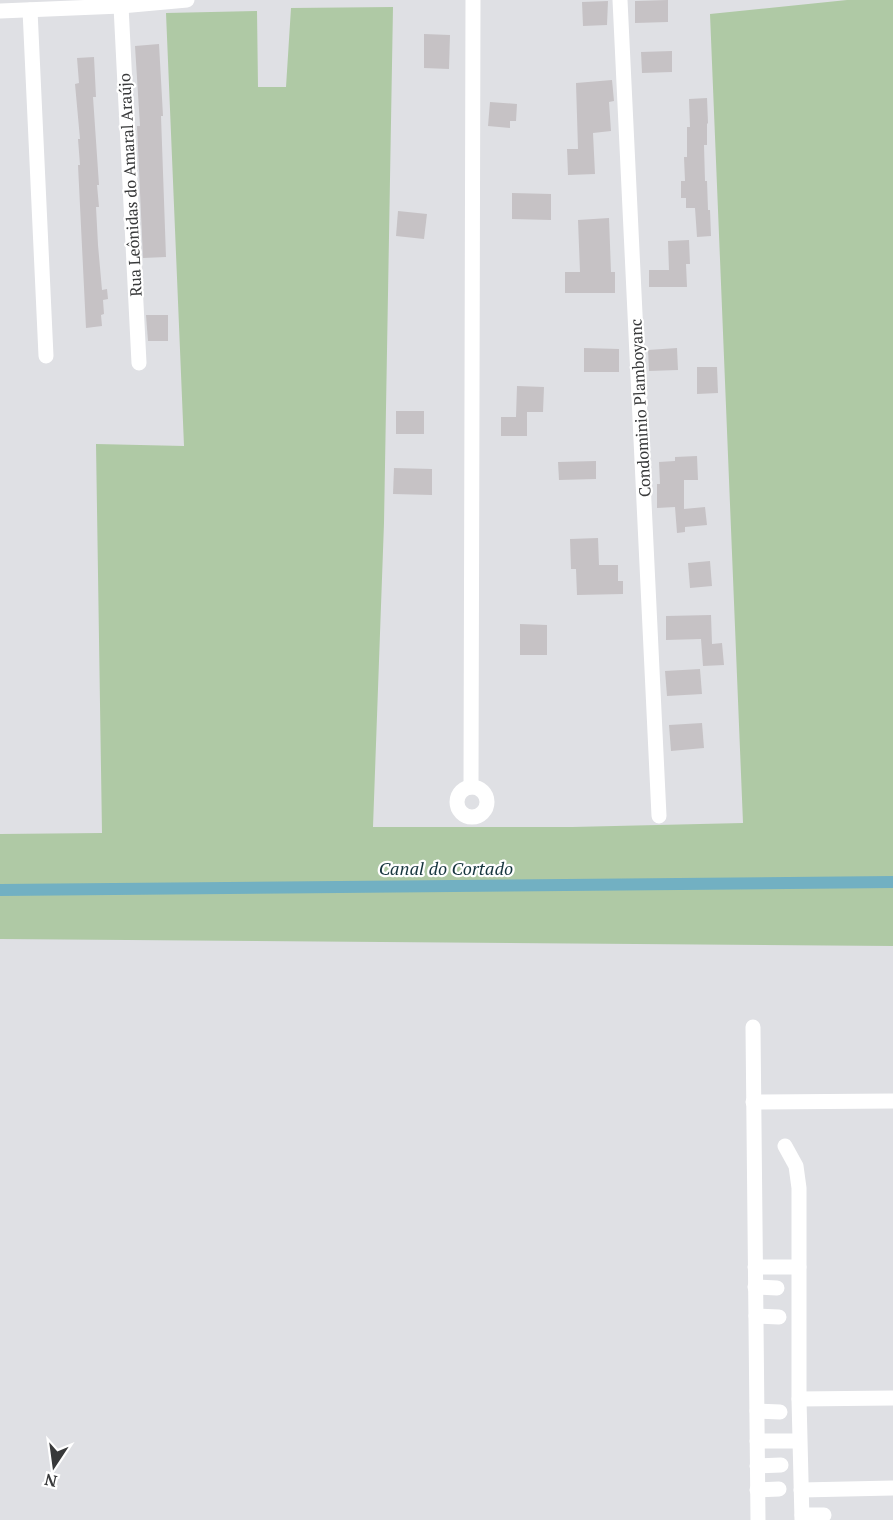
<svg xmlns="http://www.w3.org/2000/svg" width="893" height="1520" font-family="'PT Serif',serif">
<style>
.green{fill:#afc9a5}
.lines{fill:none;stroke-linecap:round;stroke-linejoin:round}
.canal{stroke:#72b0c2;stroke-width:12}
.building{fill:#c6c2c5}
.minor{stroke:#fff;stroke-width:15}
.labels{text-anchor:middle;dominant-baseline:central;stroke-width:4.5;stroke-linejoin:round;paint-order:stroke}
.street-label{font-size:16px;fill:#38393a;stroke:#fff}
.water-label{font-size:18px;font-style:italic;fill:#16353e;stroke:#fff}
</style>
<rect width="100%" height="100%" fill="#dfe0e4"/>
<path class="green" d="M847 0H893V946L0 939V834L102 833 96 444 184 446 166 13 257 11 258 87H286L291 8 393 7 384 523 373 827H572L743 823 710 14Z"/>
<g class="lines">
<path class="canal" d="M0 890 893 882"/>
</g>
<g class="building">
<path d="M668 0V22L635 23V1Z"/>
<path d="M608 1 607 25 583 26 582 2Z"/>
<path d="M424 34 450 35 449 69 424 68Z"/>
<path d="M159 44 163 116H161L166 257 143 258 137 126H140L135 46Z"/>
<path d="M672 51V72L642 73 641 52Z"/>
<path d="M94 57 96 97H93L99 185H97L99 207H96L98 245 102 290 107 289 108 299 103 300 104 314 101 315 102 326 86 328 78 165H80L78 139H80L75 84 79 83 77 58Z"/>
<path d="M612 80 614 101 609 102 611 131 593 133 595 174 568 175 567 149H578L576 83Z"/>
<path d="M707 98 708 123 707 124V145H704L705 181H707L708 210H710L711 236 697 237 695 208H686V198H681V181H685L684 157H687V127H690L689 99Z"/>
<path d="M490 102 517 104 516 121H510V128L488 126Z"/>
<path d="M512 193 551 194V220L512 219Z"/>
<path d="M398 211 427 214 424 239 396 236Z"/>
<path d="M609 218 611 272H615V293H565V272H580L578 220Z"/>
<path d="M689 240 690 264H686L687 287H649V270H669L668 241Z"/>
<path d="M146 315H168V341H148Z"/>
<path d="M584 348 619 349V372H584Z"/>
<path d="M677 348 678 370 649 371 648 350Z"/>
<path d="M697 367H717L718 393 697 394Z"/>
<path d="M517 386 544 387 543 412H527V436H501V417H516Z"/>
<rect x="396" y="411" width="28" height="23"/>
<path d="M697 456 698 480H684V509L705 507 707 525 685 527V532L677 533 675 507 657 508V484H660L659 462 675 461V457Z"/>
<path d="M596 461V479L559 480 558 462Z"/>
<path d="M394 468 432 469V495L393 494Z"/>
<path d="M598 538 599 565H618V581H623V594L577 595 576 569H571L570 539Z"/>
<path d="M710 561 712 586 690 588 688 563Z"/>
<path d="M711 615 712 644 722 643 724 665 703 666 701 639 666 640V616Z"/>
<path d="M520 624 547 625V655H520Z"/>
<path d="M700 669 702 694 667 696 665 671Z"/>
<path d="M702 723 704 748 671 751 669 725Z"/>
</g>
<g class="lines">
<g class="minor">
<path d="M620 0 659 816"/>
<path d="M121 6 139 363"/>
<path d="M30 10 46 356"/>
<path d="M0 11 121 6 187 0"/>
<path d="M471 787 473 0"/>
<circle cx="472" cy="802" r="15"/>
<path d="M753 1027 758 1520"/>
<path d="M753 1102 893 1101"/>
<path d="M785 1146 796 1166 799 1188V1399L802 1520"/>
<path d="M755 1267H799"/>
<path d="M755 1287 777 1288"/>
<path d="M756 1316 779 1317"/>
<path d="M799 1399 893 1398"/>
<path d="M757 1411 780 1412"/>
<path d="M757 1441H799"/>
<path d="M757 1466 781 1465"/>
<path d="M757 1490 779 1489"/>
<path d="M801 1490 893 1488"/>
<path d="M802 1515H824"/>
</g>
</g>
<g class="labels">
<g class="street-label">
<text transform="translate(130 185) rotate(-93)">Rua Leônidas do Amaral Araújo</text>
<text transform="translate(640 408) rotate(-93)">Condominio Plamboyanc</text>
</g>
<g class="water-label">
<text x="446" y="868">Canal do Cortado</text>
</g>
</g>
<g transform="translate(54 1466) rotate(193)" stroke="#ffffff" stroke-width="4.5" paint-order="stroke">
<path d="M0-4.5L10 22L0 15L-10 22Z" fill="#38393a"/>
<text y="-9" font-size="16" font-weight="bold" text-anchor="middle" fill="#38393a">N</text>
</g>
</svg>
